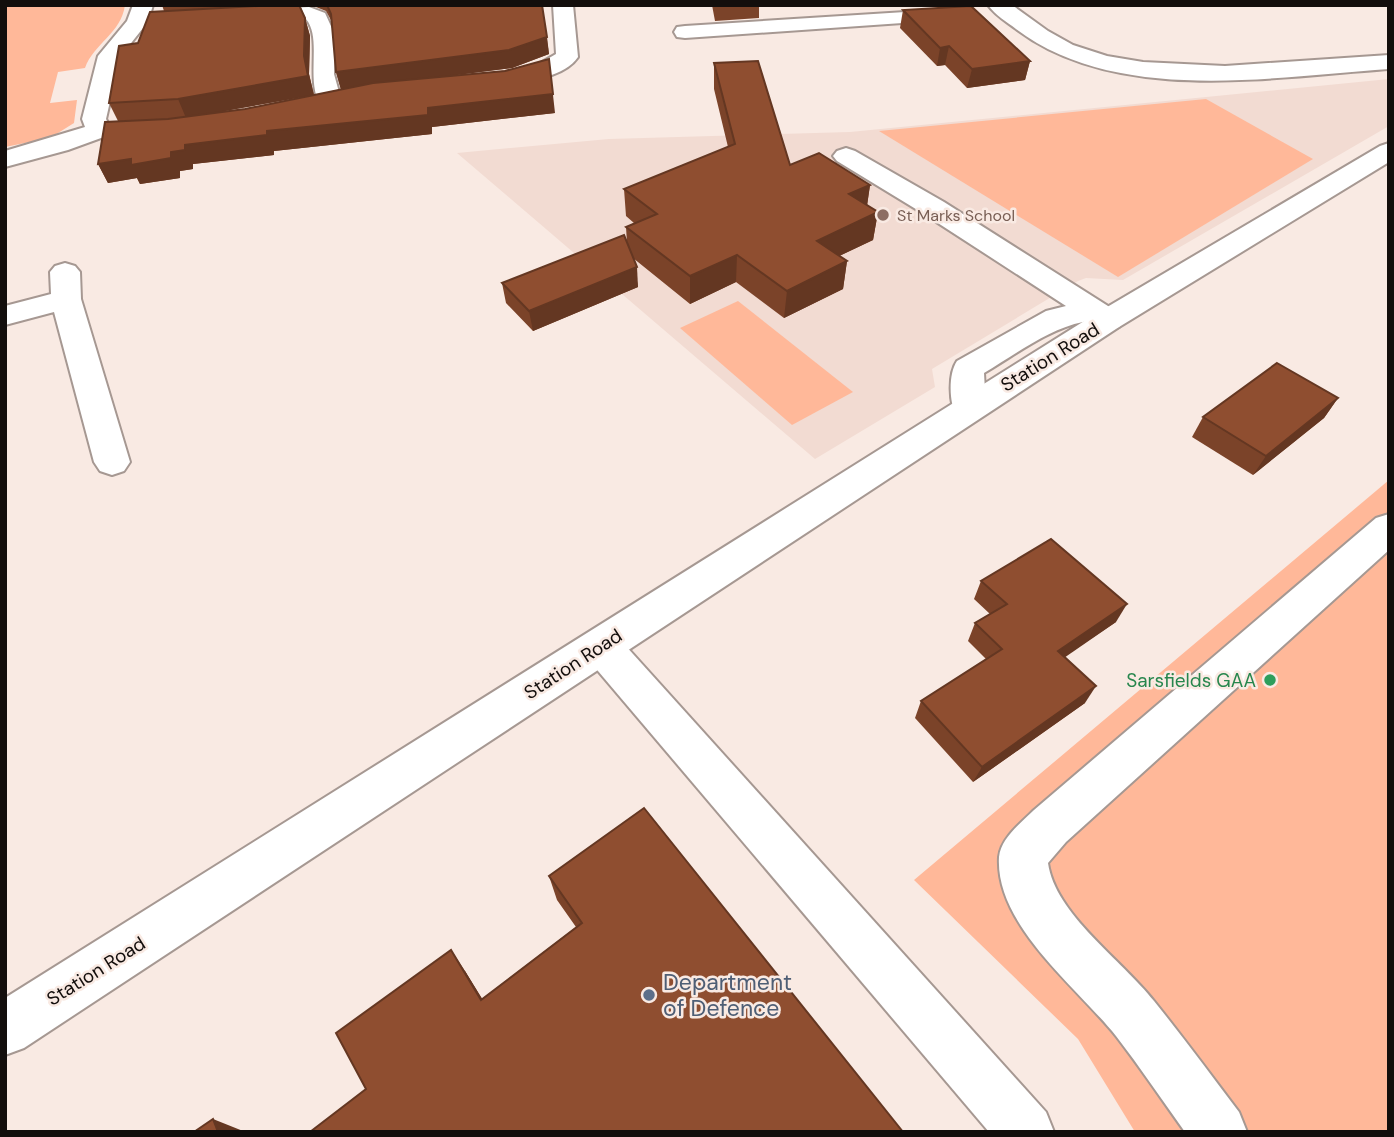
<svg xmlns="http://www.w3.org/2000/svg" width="1394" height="1137" font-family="'DM Sans',sans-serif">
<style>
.built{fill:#f2dbd2}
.green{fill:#ffb899}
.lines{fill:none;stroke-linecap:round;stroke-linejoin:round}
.minor-casing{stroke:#a69892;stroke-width:4}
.major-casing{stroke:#a69892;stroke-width:4}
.minor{fill:#fff;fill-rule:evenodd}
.major{fill:#fff;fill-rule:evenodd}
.wall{fill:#7b4329;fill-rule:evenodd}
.shaded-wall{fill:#643722}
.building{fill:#8f4e30;stroke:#643722;stroke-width:2}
.education-dot{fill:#8d6e63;stroke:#f9eae3;stroke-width:2.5}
.leisure-dot{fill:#2e9e5b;stroke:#f9eae3;stroke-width:2.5}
.service-dot{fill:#5c6f8a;stroke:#f9eae3;stroke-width:2.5}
.labels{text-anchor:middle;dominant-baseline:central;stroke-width:5;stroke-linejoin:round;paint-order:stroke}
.far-education-label{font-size:16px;fill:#785e54;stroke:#f9eae3;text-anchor:start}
.street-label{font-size:19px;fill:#130e0c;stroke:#f9eae3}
.leisure-label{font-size:19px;fill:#27864d;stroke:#f9eae3;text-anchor:end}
.near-service-label{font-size:23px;fill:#4e5e75;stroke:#f9eae3;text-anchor:start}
</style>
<rect width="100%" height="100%" fill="#f9eae3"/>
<path class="built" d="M1389 79V126L1123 280 1086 278 1078 281 932 369 935 387 815 459 457 153 609 139 850 132Z"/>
<g class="green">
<path d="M5 5H125C121 34 94 43 85 68L58 72 50 103 77 100 74 123 50 138 5 147Z"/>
<path d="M1206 99 1313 159 1118 277 879 131Z"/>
<path d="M738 301 853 392 792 425 680 328Z"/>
<path d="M1389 480V1132H1135L1078 1039 914 880Z"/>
</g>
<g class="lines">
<defs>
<g id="minor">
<path d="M133 5H153L150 15 309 7 325 13 335 35 334 74 342 103 338 108H322C304 82 323 39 306 19L143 28 120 57 106 119 108 123 165 124 168 129 165 134 101 138 68 150 5 167V151L85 127 82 119 98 56 127 21Z"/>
<path d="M553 5H573L578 57C563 79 524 81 500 87L492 85 488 80 492 75 537 65 556 54Z"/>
<path d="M988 5H1012L1048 31 1073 45 1107 56 1143 62 1225 66 1389 55V69C1272 77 1116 105 1016 29 1007 22 995 15 988 5Z"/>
<path d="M953 9 960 11 964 15 960 19 685 38 677 37 674 32 677 27 685 26Z"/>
<path d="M846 148 855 151 944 202 1119 313 1123 320 1119 327C1099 332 1094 319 1083 322 1048 329 1015 355 984 373L986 409 981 417 969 420 957 417C949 404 948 374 957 361L1046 311 1066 306 924 214 837 161 833 156 837 151Z"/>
<path d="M65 263 75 266 80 272 81 299 130 462 124 471 112 475 100 471 94 462 54 312 5 325V306L51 294 50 272 55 266Z"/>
<path d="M1389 514V550L1066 842 1048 863C1055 914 1122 960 1154 1001 1183 1037 1211 1075 1239 1112L1247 1132H1185C1162 1100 1140 1067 1116 1036 1077 987 995 925 999 857 1001 838 1021 823 1034 810L1376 518Z"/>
<path d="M601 629 615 634 1046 1112 1054 1132H989L587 658 581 646 587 634Z"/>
</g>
<path id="major" d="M1389 143V162L1119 327 24 1048 5 1055V998L1097 313 1380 146Z"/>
</defs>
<use href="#minor" class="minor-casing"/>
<use href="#major" class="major-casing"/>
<use href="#minor" class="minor"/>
<use href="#major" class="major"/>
</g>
<g class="wall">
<path d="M162 5H300L305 18 310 36 309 74 314 95 341 89 336 72 332 22 326 11 311 5H542L549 54 512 68 445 76 555 113 432 127V134L274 151V155L193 164V169L180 171V178L140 184 137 178 108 183 98 164 118 121 109 103 138 43 164 11ZM308 96 245 109 223 111Z"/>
<path d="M712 5H759V18L715 21Z"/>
<path d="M903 10 1030 61 1025 80 967 88 945 65 937 66 900 28Z"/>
<path d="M714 63 790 165 870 185 867 206 878 212 873 240 839 256 847 261 843 289 784 318 736 282 690 304 633 258 638 287 533 331 506 303 502 283 627 243 626 227 634 223 626 216 624 189 728 147 714 89Z"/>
<path d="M1338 398 1324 418 1253 475 1192 437 1203 417Z"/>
<path d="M981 581 1116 622 1064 657 1085 703 973 782 915 718 921 701 986 659 968 641 975 623 990 614 974 599Z"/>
<path d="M549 876 903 1132 366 1089 465 971 482 999 576 927 557 900Z"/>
</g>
<g class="shaded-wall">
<path d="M305 18 310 36 309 74 314 95 186 118 178 99 304 56Z"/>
<path d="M547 37 549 54 512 68 341 90 336 72Z"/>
<path d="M949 46 945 65 937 66 940 48Z"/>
<path d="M549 59 555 113 432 127V134L274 151V155L193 164V169L180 171V178L140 184 137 178 108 183 98 164 171 152 185 145 267 131 428 108Z"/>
<path d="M1030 61 1025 80 967 88 972 69Z"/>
<path d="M870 185 866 212 849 194Z"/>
<path d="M878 212 873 240 814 268 817 241Z"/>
<path d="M737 255 736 282 690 304V276Z"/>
<path d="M847 261 843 289 784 318 787 291Z"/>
<path d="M637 267 638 287 533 331 529 311Z"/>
<path d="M1338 398 1324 418 1253 475 1266 456Z"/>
<path d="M1127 604 1116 622 1048 669 1058 651Z"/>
<path d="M1096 686 1085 703 973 782 982 767Z"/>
<path d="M451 950 465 971 494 1018 481 1000Z"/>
<path d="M213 1119 243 1131V1132H218Z"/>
</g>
<g class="building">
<path d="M274 5H299L305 18 304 56 308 76 178 99 109 103 119 46 138 43 150 12Z"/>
<path d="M327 5H542L547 37 509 50 336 72 331 14Z"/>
<path d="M971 6 1030 61 972 69 949 46 940 48 903 10Z"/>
<path d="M549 59 553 94 428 108V115L267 131V135L185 145V150L171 152V158L131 165V159L98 164 105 122 168 119 245 109 373 83 505 71Z"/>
<path d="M758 61 790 165 819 153 870 185 849 194 878 212 817 241 847 261 787 291 737 255 690 276 626 227 657 214 624 189 735 144 714 63Z"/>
<path d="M624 235 637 267 529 311 502 283Z"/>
<path d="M1277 363 1338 398 1266 456 1203 417Z"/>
<path d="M1051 539 1127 604 1058 651 1096 686 982 767 921 701 1002 649 975 623 1007 604 981 581Z"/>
<path d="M644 808 903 1132H310L366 1089 336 1033 451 950 481 1000 582 923 549 876Z"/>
<path d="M213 1119 218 1132H194Z"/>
</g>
<circle class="education-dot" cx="883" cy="215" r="7"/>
<circle class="leisure-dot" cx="1270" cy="680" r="7"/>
<circle class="service-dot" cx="649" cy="995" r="7"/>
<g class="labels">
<g class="far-education-label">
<text x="897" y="215">St Marks School</text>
</g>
<g class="street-label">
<text transform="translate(1050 357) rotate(-32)">Station Road</text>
<text transform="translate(573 664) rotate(-33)">Station Road</text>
<text transform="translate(96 971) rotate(-32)">Station Road</text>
</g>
<g class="leisure-label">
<text x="1256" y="680">Sarsfields GAA</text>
</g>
<g class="near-service-label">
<text x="663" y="982">Department<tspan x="663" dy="26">of Defence</tspan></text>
</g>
</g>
<rect width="1394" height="1137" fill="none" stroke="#130e0c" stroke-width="14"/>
</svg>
